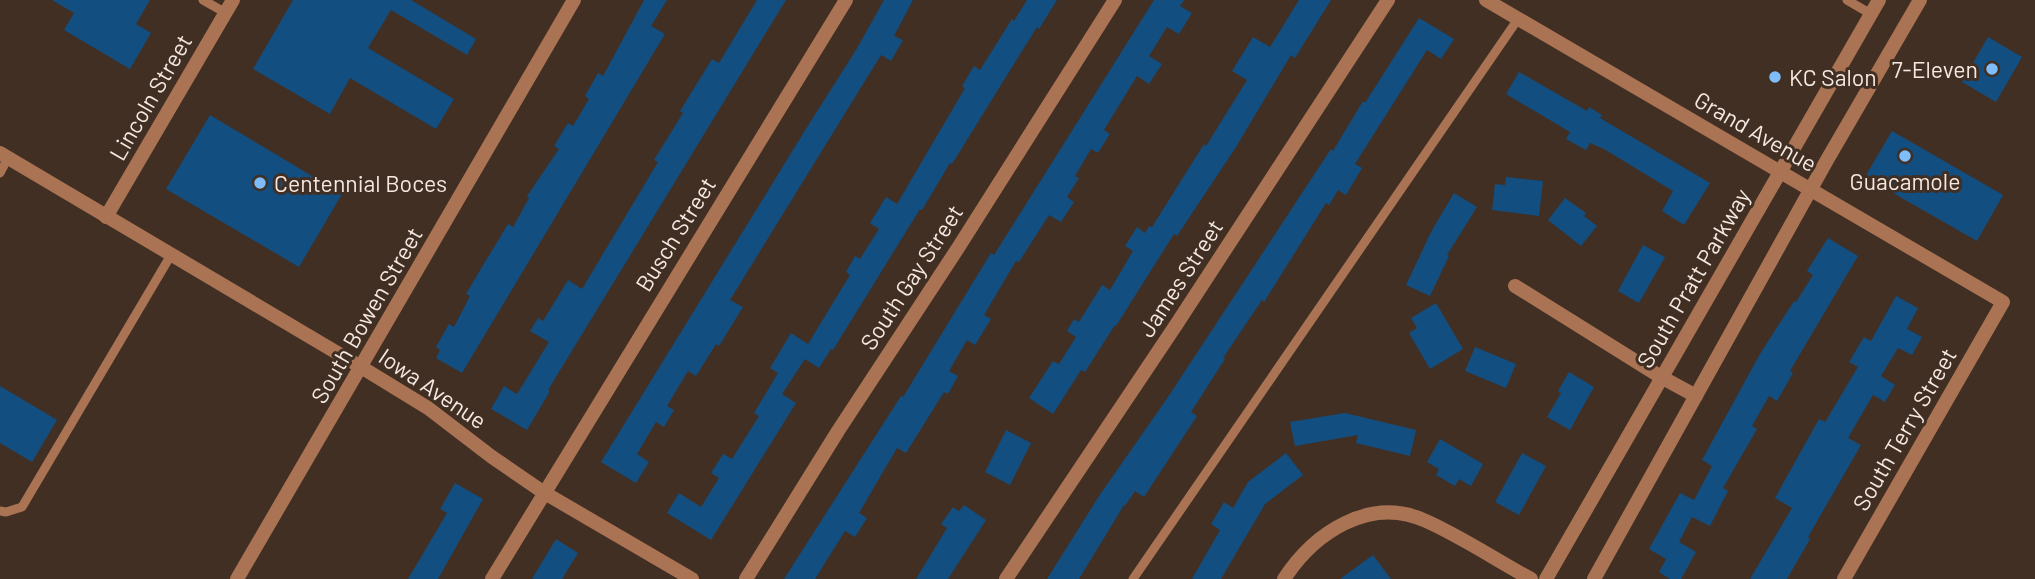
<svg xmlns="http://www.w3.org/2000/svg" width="2035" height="579" font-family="Barlow,sans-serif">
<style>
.building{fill:#124e7f}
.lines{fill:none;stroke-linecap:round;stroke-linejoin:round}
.service{stroke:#aa7353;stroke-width:9}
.minor{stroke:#aa7353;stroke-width:14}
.tertiary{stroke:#aa7353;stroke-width:14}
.poi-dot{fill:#7ebdf9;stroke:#412f24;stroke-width:2.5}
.labels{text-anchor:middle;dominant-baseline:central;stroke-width:6;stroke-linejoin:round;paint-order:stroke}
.poi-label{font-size:23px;fill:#f5e9e2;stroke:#412f24;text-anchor:start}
.street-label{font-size:23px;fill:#f5e9e2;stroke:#412f24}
</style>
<rect width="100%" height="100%" fill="#412f24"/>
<g class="building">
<path d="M52 0H150L136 24 151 33 130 69 64 30 74 13Z"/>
<path d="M293 0H411L476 39 467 55 391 10 368 48 454 99 436 129 350 78 330 114 253 69Z"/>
<path d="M644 0H667L651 26 665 34 462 373 436 358 440 350 436 347 449 324 454 327 470 296 466 294 479 272 508 224 513 227 529 198 527 196 559 149 554 146 568 123 573 126 589 99 585 96 598 73 603 76Z"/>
<path d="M757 0H786L548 390 550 391 527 430 491 409 504 386 517 394 549 342 530 331 538 318 543 321 568 280 582 289 658 162 654 160 683 113 680 111 712 59 719 63Z"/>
<path d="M884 0H913L894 36 903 40 891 61 881 55 730 300 743 307 719 346 716 344 696 376 688 371 667 406 674 410 664 427 656 422 637 454 649 462 636 483 601 462 809 124 856 50Z"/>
<path d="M1027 0H1057L1039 29 1037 27 952 164 950 163 922 210 920 209 833 350 831 349 819 368 805 359 782 394 796 403 711 540 667 513 679 493 701 507 719 478 711 473 723 454 732 459 759 416 754 413 778 373 770 368 791 333 808 344 850 275 846 272 855 256 860 259 879 229 870 223 886 197 897 204 965 88 962 86 974 66 980 70 1012 19 1014 21Z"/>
<path d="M1154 0H1184L1180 6 1192 13 1179 34 1167 27 1149 56 1162 64 1149 84 1137 76 1104 130 1110 134 1098 153 1091 149 1075 176 1079 178 1067 197 1074 202 1061 222 1049 215 1019 262 1016 261 984 315 991 319 975 345 967 340 949 371 958 376 948 394 944 392 906 453 897 448 859 513 867 518 855 537 845 531 815 579H784L901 396 903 397 991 253 994 255Z"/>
<path d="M1299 0H1331L1295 58 1291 55 1236 147 1177 236 1174 234 1116 326 1115 325 1085 372 1081 370 1053 414 1029 398 1053 361 1059 364 1076 337 1067 331 1074 319 1079 322 1102 285 1110 290 1133 251 1125 246 1137 227 1145 233 1149 226 1152 227 1204 144 1206 146 1247 80 1232 71 1253 37 1270 47Z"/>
<path d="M1419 18 1454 39 1441 59 1427 50 1355 164 1362 168 1346 195 1338 190 1329 205 1326 203 1264 302 1262 300 1223 358 1225 359 1191 412 1197 416 1144 497 1135 491 1125 506 1124 505 1079 579H1047L1099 496 1168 397 1331 149 1333 151 1363 101 1365 103Z"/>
<path d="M1988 37 2022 57 1996 102 1962 82Z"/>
<path d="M1519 72 1587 111 1589 107 1602 115 1600 118 1710 183 1684 225 1662 211 1673 191 1604 149 1590 143 1586 150 1566 139 1570 132 1506 94Z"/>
<path d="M210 115 342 194 299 267 166 189Z"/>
<path d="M1892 131 2003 195 1977 241 1865 177Z"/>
<path d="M1506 177 1543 181 1539 216 1492 210 1495 184 1505 185Z"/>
<path d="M1454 193 1477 207 1447 255 1449 256 1430 296 1406 285 1431 232Z"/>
<path d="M1565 198 1586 213 1584 216 1597 226 1581 246 1548 220Z"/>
<path d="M1828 238 1858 256 1790 371 1793 373 1777 401 1769 396 1752 426 1757 429 1723 488 1728 491 1710 526 1692 517 1679 542 1696 552 1681 579H1670L1659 572 1666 559 1649 549 1680 493 1694 500 1712 466 1702 460 1760 354 1794 301 1796 302 1813 275 1807 271Z"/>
<path d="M1643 245 1665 257 1639 303 1618 291Z"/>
<path d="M1896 296 1918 308 1907 329 1922 337 1912 355 1898 348 1881 376 1895 385 1885 402 1873 395 1848 438 1861 445 1808 537 1810 539 1787 579H1750L1792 508 1775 498 1819 419 1825 422 1858 367 1849 362 1864 337 1871 341Z"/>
<path d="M1436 303 1463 349 1430 369 1409 333 1417 328 1411 318Z"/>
<path d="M1475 347 1516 364 1506 388 1465 371Z"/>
<path d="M1569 372 1594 387 1570 430 1547 417 1561 393 1558 391Z"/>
<path d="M0 386 57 420 32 462 0 443Z"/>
<path d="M1345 413 1416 430 1410 456 1356 443 1358 435 1295 446 1290 422Z"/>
<path d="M1006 430 1031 443 1010 485 985 472Z"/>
<path d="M1440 439 1483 464 1471 486 1459 479 1455 486 1436 475 1439 469 1427 462Z"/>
<path d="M1286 453 1303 475 1265 504 1221 579H1192L1220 530 1211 524 1224 502 1233 508 1248 482Z"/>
<path d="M1522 453 1546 466 1519 515 1495 502Z"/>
<path d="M455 483 483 499 438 579H408L447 513 440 509Z"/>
<path d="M964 505 986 520 948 579H916L947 528 941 524 953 507 959 511Z"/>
<path d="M556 539 578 553 562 579H532Z"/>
<path d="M1373 555 1391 579H1340Z"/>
</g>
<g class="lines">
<g class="service">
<path d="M203 0 226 13"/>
<path d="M1847 0 1871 14"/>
<path d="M0 173 8 158"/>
<path d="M0 511 6 512 22 507 171 255"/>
<path d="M1133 579 1518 19"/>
</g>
<g class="minor">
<path d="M1486 0 2003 302 1844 579"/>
<path d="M0 153 361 367 428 408 492 457 543 492 692 579"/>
<path d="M106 217 233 0"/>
<path d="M1515 286 1661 377 1696 396"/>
<path d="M492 579 846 0"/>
<path d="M746 579 838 431 958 248 1115 0"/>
<path d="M1006 579 1176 325 1388 0"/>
<path d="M1284 579C1314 533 1370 495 1426 521 1462 537 1496 560 1531 579"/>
</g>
<g class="tertiary">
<path d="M237 579 574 0"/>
<path d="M1546 579 1879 0"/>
<path d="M1594 579 1827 160 1920 0"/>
</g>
</g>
<g class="poi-dot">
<circle cx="1992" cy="69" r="7"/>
<circle cx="1775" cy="77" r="7"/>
<circle cx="1905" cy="156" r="7"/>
<circle cx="260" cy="183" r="7"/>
</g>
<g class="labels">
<g class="poi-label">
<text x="1978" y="69" text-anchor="end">7-Eleven</text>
<text x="1789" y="77">KC Salon</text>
<text x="1905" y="181" text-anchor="middle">Guacamole</text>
<text x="274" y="183">Centennial Boces</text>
</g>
<g class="street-label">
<text transform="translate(150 97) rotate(-60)">Lincoln Street</text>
<text transform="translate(1756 131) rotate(30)">Grand Avenue</text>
<text transform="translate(675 234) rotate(-58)">Busch Street</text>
<text transform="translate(911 277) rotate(-57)">South Gay Street</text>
<text transform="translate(1180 278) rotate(-57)">James Street</text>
<text transform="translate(1693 278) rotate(-60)">South Pratt Parkway</text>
<text transform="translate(366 315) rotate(-60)">South Bowen Street</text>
<text transform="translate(433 388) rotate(34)">Iowa Avenue</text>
<text transform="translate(1904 429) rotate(-60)">South Terry Street</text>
</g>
</g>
</svg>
